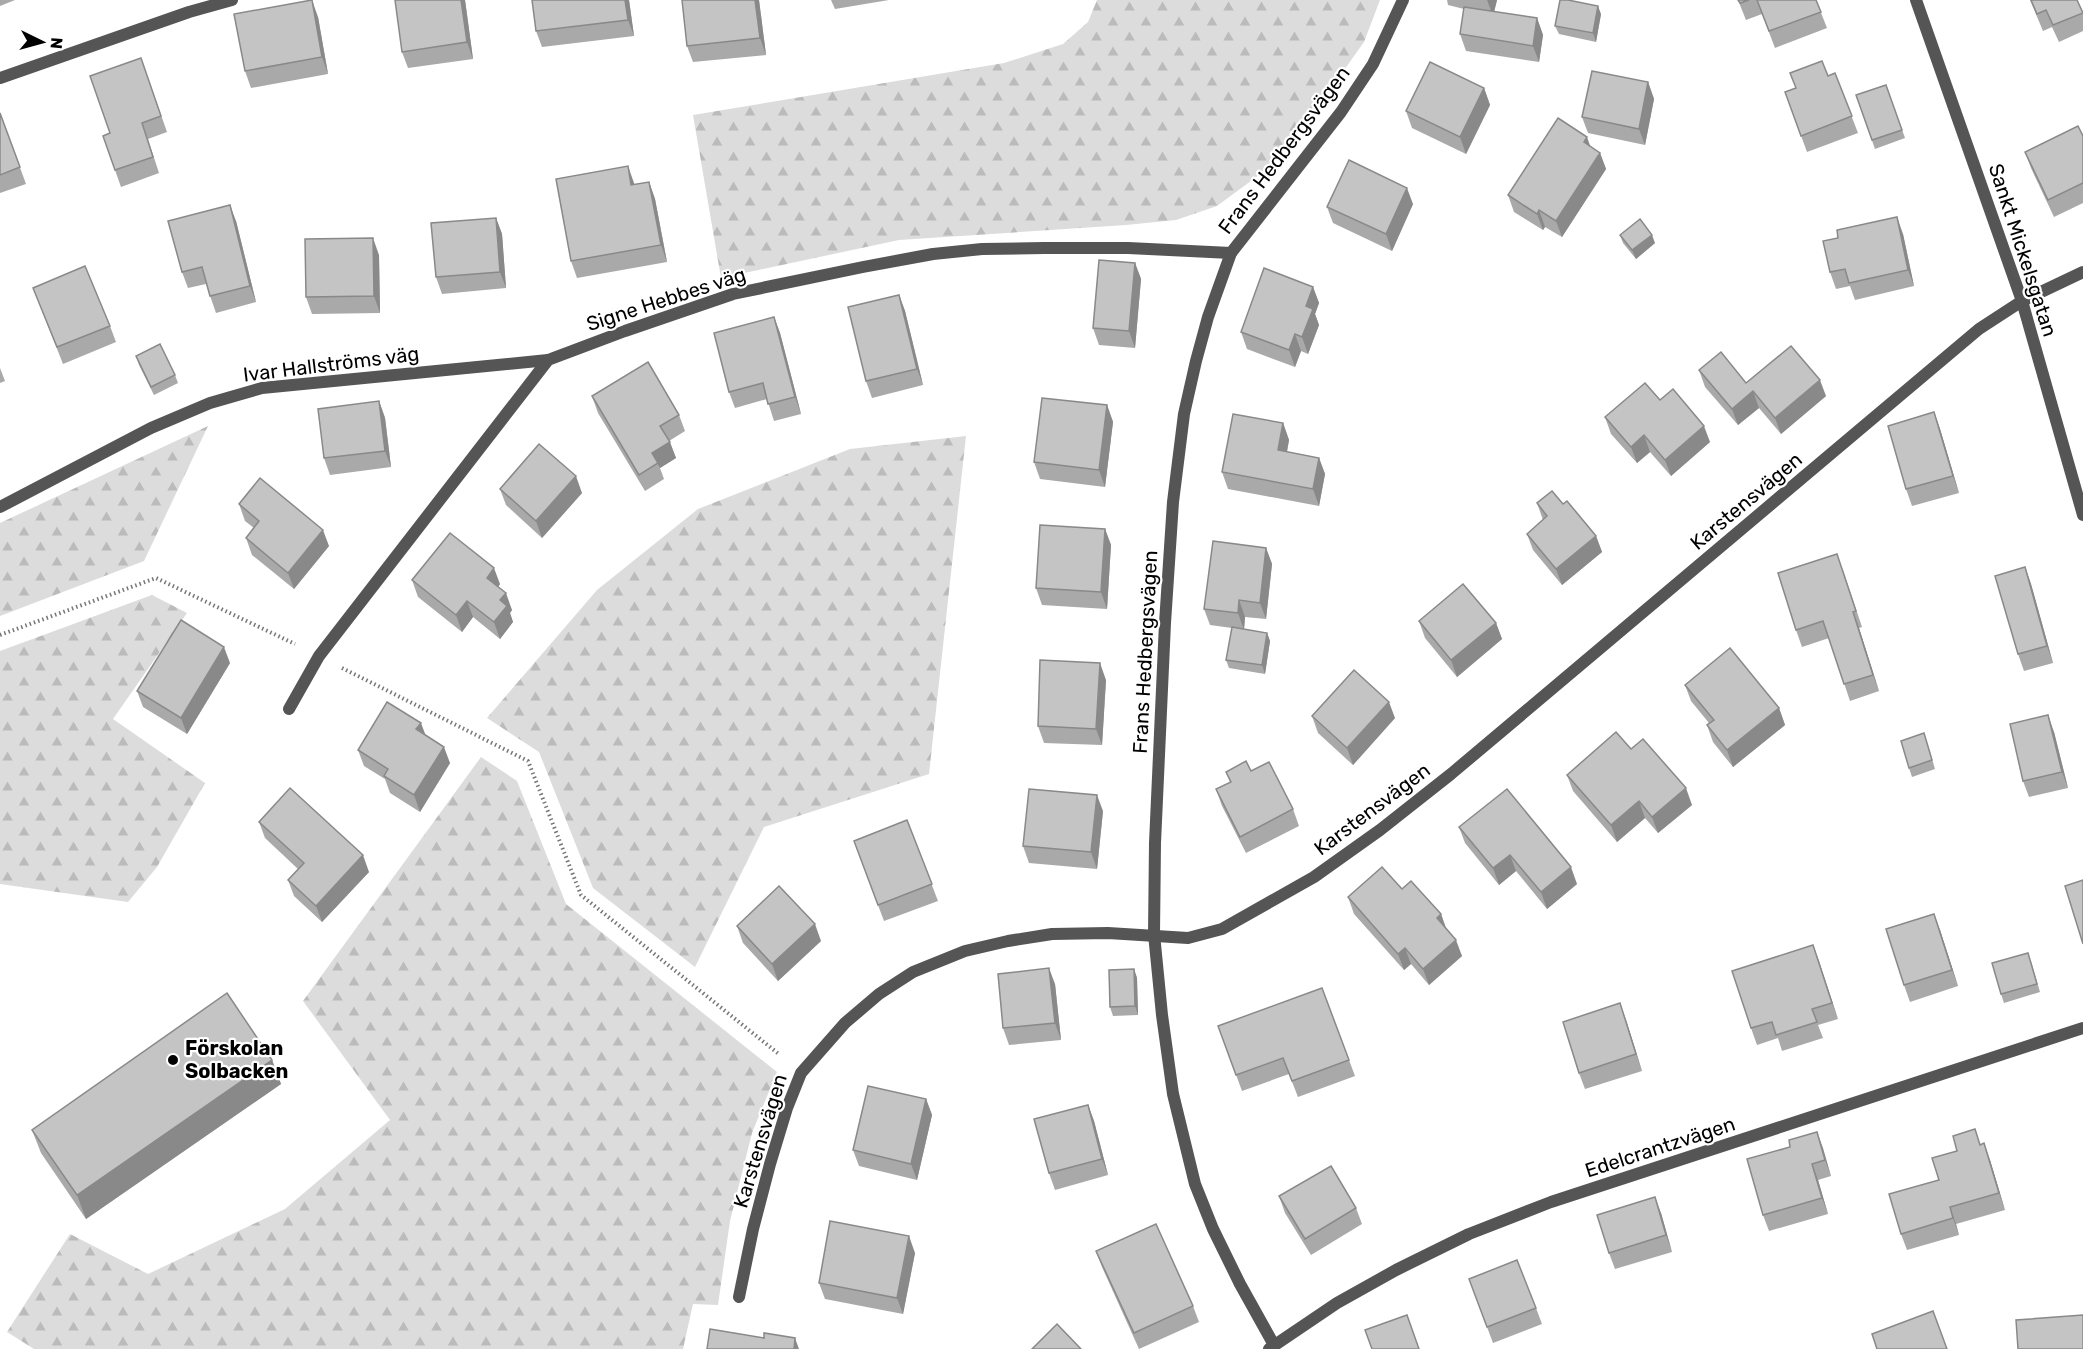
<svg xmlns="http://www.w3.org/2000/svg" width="2083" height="1349" font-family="Rubik,sans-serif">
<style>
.forest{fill:url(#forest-firs)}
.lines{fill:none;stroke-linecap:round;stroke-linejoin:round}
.path{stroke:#777;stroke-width:4;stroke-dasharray:1.5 3;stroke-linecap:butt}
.street{stroke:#555;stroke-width:12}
.wall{fill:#a9a9a9}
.shaded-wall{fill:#898989}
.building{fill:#c4c4c4;stroke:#898989;stroke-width:1.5}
.poi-dot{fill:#000;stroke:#fff;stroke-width:2}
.labels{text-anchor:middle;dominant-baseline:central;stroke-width:4.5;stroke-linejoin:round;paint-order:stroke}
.street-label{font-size:20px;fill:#000;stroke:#fff}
.poi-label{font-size:20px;font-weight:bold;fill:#000;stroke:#fff;text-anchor:start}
</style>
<defs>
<pattern id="forest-firs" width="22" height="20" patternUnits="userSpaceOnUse" patternTransform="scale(1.5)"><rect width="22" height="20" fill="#dcdcdc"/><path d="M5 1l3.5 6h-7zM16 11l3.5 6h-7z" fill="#bbb"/></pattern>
</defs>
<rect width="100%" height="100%" fill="#fff"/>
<g class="forest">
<path d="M1097 0H1380L1364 42 1317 108 1263 172 1217 206 1176 220 1126 225 899 240 721 278 693 115 1004 63 1063 44 1088 22Z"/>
<path d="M208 426 144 561 0 616V523Z"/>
<path d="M966 436 929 774 764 827 695 967 593 888 539 752 487 718 597 590 698 509 850 449Z"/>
<path d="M152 595 187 613 113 719 205 783 157 867 128 902 0 884V651Z"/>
<path d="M481 757 517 781 566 904 777 1072 752 1133 730 1221 718 1305 693 1304 683 1349H34L7 1332 70 1234 148 1274 285 1209 390 1120 303 1001Z"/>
</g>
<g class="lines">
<g class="path">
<path d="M0 635 156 578 295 644"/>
<path d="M342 668 528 761 581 895 780 1055"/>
</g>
<g class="street">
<path d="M1916 0 2022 301 2083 515"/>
<path d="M0 78 189 12 232 0"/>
<path d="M0 507 151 428 210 403 262 388 548 360"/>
<path d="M289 709 319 656 548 360 625 331 733 294 863 267 933 254 982 249 1044 248H1128L1231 253"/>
<path d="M739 1297 753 1229 770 1164 787 1108 801 1073 845 1023 879 994 913 972 965 951 1008 941 1052 934 1108 933 1188 938 1222 929 1314 877 1380 830 1451 774 1979 329 2022 301 2083 272"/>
<path d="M1274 1345 1240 1284 1213 1229 1195 1184 1173 1094 1162 1015 1154 934 1155 843 1165 623 1173 502 1184 414 1196 361 1208 317 1231 253 1341 112 1373 64 1403 0"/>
<path d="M1269 1349 1337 1303 1396 1270 1469 1234 1551 1202 2083 1028"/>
</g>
</g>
<g class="wall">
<path d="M0 0H15L0 6Z"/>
<path d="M465 0 473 59 408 68 402 52Z"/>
<path d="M629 0 634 36 542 47 536 31Z"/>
<path d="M682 0H759L766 55 693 62 687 46Z"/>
<path d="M831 0H889L835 9Z"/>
<path d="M1447 0H1497L1494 12 1537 18 1543 35 1539 62 1466 51 1460 34 1464 9 1448 5Z"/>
<path d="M1738 0H1816L1827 28 1775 48 1762 14 1746 20Z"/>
<path d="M2030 0H2077L2083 13V31L2059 42 2052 27 2043 31Z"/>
<path d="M1601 14 1596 42 1559 34 1555 26Z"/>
<path d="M318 17 328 74 251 88 245 71Z"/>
<path d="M141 58 167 132 148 139 159 173 121 187 103 136 110 133Z"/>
<path d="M1835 73 1858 133 1807 152 1785 92Z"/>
<path d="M1648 82 1654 99 1645 145 1588 133 1582 117Z"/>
<path d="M1886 85 1905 138 1875 149 1856 95Z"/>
<path d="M1484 88 1490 105 1466 154 1412 128 1406 111Z"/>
<path d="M0 113 26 184 0 193Z"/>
<path d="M2083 136V203L2054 217 2031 168 2025 152Z"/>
<path d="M1590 147 1600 153 1606 169 1562 237 1545 227 1543 230 1514 212 1508 195Z"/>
<path d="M649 182 655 199 667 262 577 278 571 261 634 183V185Z"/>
<path d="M1413 204 1392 251 1333 223 1327 207Z"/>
<path d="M496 218 502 234 506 288 442 294 436 277Z"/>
<path d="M236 221 256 302 216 313 206 284 188 288 182 272Z"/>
<path d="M1903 234 1914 286 1855 300 1850 286 1836 289 1830 272Z"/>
<path d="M1620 235 1655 243 1636 259 1623 243Z"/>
<path d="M379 255 380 313 312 314 306 297Z"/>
<path d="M1135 263 1141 279 1135 348 1099 345 1093 328Z"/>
<path d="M1313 287 1319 303 1315 314 1319 325 1308 354 1301 351 1295 367 1247 349 1241 332Z"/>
<path d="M33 288 110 326 116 342 63 364Z"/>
<path d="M899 295 905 311 923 385 872 398 866 381Z"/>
<path d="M774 317 780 333 801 414 774 421 767 399 735 408 729 392Z"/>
<path d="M136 356 175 375 178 383 154 395 139 365Z"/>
<path d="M0 368 5 381 0 383Z"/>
<path d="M1699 370 1746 383 1826 396 1781 434 1759 408 1738 425 1705 387Z"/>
<path d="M592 396 679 415 685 431 669 441 676 458 660 468 664 479 645 491 598 413Z"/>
<path d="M379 401 385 418 391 467 330 475 324 458Z"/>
<path d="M1107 405 1113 422 1105 487 1040 479 1034 462Z"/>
<path d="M1934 412 1940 429 1959 493 1912 506 1906 489Z"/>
<path d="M1605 417 1710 442 1671 476 1650 452 1637 463 1611 434Z"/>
<path d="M1283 423 1289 440 1287 452 1319 458 1325 474 1319 506 1228 489 1222 472Z"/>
<path d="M500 489 582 493 542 538 506 505Z"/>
<path d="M1537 503 1563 504 1596 536 1602 552 1562 585 1533 550 1527 534 1543 520Z"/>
<path d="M239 504 329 546 294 589 252 555 246 538 254 528 245 521Z"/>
<path d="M1105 529 1111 545 1107 609 1042 605 1036 588Z"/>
<path d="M1266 548 1272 564 1266 619 1245 617 1244 629 1267 633 1270 641 1265 674 1229 668 1226 660 1232 628 1210 625 1204 609Z"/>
<path d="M2025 567 2031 584 2053 663 2024 671 2018 654Z"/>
<path d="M1843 570 1862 627 1859 628 1879 691 1850 701 1829 638 1802 647 1796 630Z"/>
<path d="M412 580 500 584 498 587 512 610 510 613 513 622 500 639 473 617 462 632 418 597Z"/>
<path d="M1419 621 1496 623 1502 639 1457 677 1425 638Z"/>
<path d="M230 663 187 734 143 707 137 691Z"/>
<path d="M1106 680 1102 745 1044 743 1038 726Z"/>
<path d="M1685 685 1779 708 1785 725 1733 767 1713 742 1707 725 1709 723 1691 701Z"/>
<path d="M1312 716 1395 718 1353 765 1318 733Z"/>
<path d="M2054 732 2068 788 2029 797 2023 781Z"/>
<path d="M425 735 450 763 420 812 390 793 385 779 364 766 358 750Z"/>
<path d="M1927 742 1935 769 1912 777 1909 768Z"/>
<path d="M1631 749 1692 805 1658 833 1645 818 1617 842 1573 791 1567 775Z"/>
<path d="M1251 771 1293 809 1299 826 1246 853 1222 806 1216 789 1230 782 1226 772Z"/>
<path d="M1103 811 1097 869 1029 863 1023 846Z"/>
<path d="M907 820 938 901 884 921 854 841Z"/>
<path d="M259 822 369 872 322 922 294 896 288 880 298 869 265 838Z"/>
<path d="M1459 827 1577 884 1547 909 1516 871 1499 885 1465 843Z"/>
<path d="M1402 889 1441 914 1446 929 1462 956 1429 985 1411 964 1404 970 1354 914 1348 897Z"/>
<path d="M737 926 821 941 778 981 743 943Z"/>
<path d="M1940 930 1958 986 1910 1002 1904 985Z"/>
<path d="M1813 945 1838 1019 1818 1025 1823 1038 1782 1051 1778 1038 1757 1045 1751 1028Z"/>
<path d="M2031 961 2040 992 2004 1003 2001 994Z"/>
<path d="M1134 969 1137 978 1138 1015 1113 1016 1110 1007Z"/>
<path d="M1055 984 1061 1040 1009 1045 1003 1028Z"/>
<path d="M1322 988 1355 1076 1298 1097 1289 1074 1242 1091 1218 1026Z"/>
<path d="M1626 1020 1642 1071 1585 1089 1579 1073Z"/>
<path d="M272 1060 281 1084 86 1219 41 1153 32 1130Z"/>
<path d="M926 1099 932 1115 917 1180 859 1166 853 1150Z"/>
<path d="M1088 1105 1094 1121 1108 1175 1055 1190 1049 1173Z"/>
<path d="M1975 1129 1980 1144 1990 1160 2005 1210 1956 1224 1959 1235 1907 1250 1901 1234 1957 1151Z"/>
<path d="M1817 1132 1831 1176 1818 1180 1828 1214 1769 1231 1763 1215 1790 1147Z"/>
<path d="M1279 1196 1356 1208 1362 1224 1311 1255 1285 1213Z"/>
<path d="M1661 1213 1672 1252 1615 1269 1609 1253Z"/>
<path d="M1096 1251 1193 1306 1199 1322 1139 1349 1102 1267Z"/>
<path d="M915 1253 903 1314 825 1299 819 1283Z"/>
<path d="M1469 1279 1536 1308 1542 1324 1493 1343Z"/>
</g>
<g class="shaded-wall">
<path d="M312 0 318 17 328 74 322 57Z"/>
<path d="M461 0H465L473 59 467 42Z"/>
<path d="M625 0H629L634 36 628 20Z"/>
<path d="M755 0H759L766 55 760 38Z"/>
<path d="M1487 0H1497L1493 16Z"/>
<path d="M1598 6 1601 14 1596 42 1593 33Z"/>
<path d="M1537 18 1543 35 1539 62 1533 46Z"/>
<path d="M1648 82 1654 99 1645 145 1639 129Z"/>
<path d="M1484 88 1490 105 1466 154 1460 137Z"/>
<path d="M1587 137 1593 154 1584 142Z"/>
<path d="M1600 153 1606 169 1562 237 1556 221Z"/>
<path d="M628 166 634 183 637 202 631 185Z"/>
<path d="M649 182 655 199 667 262 661 245Z"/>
<path d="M1407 188 1413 204 1392 251 1386 234Z"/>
<path d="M230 205 236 221 256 302 250 286Z"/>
<path d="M1539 210 1545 227 1543 230 1537 214Z"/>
<path d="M1897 217 1903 234 1914 286 1908 270Z"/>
<path d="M496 218 502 234 506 288 500 272Z"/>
<path d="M1652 235 1655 243 1636 259 1632 250Z"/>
<path d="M373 238 379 255 380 313 374 296Z"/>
<path d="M1135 263 1141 279 1135 348 1129 331Z"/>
<path d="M1313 287 1319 303 1315 314 1319 325 1308 354 1302 337 1306 306Z"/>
<path d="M899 295 905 311 923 385 917 369Z"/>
<path d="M774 317 780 333 801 414 795 397Z"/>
<path d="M1295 334 1301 351 1295 367 1289 350Z"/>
<path d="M1820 380 1826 396 1781 434 1775 418Z"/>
<path d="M1753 391 1759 408 1738 425 1732 409Z"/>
<path d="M379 401 385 418 391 467 385 451Z"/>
<path d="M1107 405 1113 422 1105 487 1099 470Z"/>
<path d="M1934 412 1940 429 1959 493 1953 476Z"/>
<path d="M1283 423 1289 440 1284 467 1278 450Z"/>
<path d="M1704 426 1710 442 1671 476 1665 460Z"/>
<path d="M1644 435 1650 452 1637 463 1631 447Z"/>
<path d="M670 442 676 458 660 468 652 453Z"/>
<path d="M1319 458 1325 474 1319 506 1313 489Z"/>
<path d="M576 476 582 493 542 538 536 521Z"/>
<path d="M1105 529 1111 545 1107 609 1101 592Z"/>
<path d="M323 530 329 546 294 589 288 573Z"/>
<path d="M1596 536 1602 552 1562 585 1556 569Z"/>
<path d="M1266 548 1272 564 1266 619 1260 603Z"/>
<path d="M2025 567 2031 584 2053 663 2047 646Z"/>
<path d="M494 568 500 584 493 594 487 578Z"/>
<path d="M506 593 512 610 510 613 513 622 500 639 494 622 500 600Z"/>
<path d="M1239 600 1245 617 1244 630 1238 613Z"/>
<path d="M467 601 473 617 462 632 456 615Z"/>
<path d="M1853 612 1859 628 1879 691 1873 675Z"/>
<path d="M1496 623 1502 639 1457 677 1451 660Z"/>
<path d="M1267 633 1270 641 1265 674 1262 665Z"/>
<path d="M224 647 230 663 187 734 181 718Z"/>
<path d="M1100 663 1106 680 1102 745 1096 729Z"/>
<path d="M1389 702 1395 718 1353 765 1347 748Z"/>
<path d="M1779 708 1785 725 1733 767 1727 750Z"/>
<path d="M2048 715 2054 732 2068 788 2062 772Z"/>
<path d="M421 723 427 739 416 729Z"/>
<path d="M444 747 450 763 420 812 414 795Z"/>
<path d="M1686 788 1692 805 1658 833 1652 817Z"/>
<path d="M1097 795 1103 811 1097 869 1091 852Z"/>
<path d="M1639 801 1645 818 1617 842 1611 825Z"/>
<path d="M363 855 369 872 322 922 316 906Z"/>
<path d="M1510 855 1516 871 1499 885 1493 868Z"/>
<path d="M1571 867 1577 884 1547 909 1541 892Z"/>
<path d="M1441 914 1447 931 1437 918Z"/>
<path d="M1934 914 1940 930 1958 986 1952 970Z"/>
<path d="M815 924 821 941 778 981 772 964Z"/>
<path d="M1456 940 1462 956 1429 985 1423 969Z"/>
<path d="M1813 945 1819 961 1838 1019 1832 1003Z"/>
<path d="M1405 948 1411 964 1404 970 1398 954Z"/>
<path d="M1049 968 1055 984 1061 1040 1055 1023Z"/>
<path d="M1134 969 1137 978 1138 1015 1135 1006Z"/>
<path d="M1620 1003 1626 1020 1642 1071 1636 1054Z"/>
<path d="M272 1060 281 1084 86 1219 77 1195Z"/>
<path d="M926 1099 932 1115 917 1180 911 1164Z"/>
<path d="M1088 1105 1094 1121 1108 1175 1102 1159Z"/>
<path d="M1817 1132 1823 1148 1831 1176 1825 1160Z"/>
<path d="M1984 1143 1990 1160 2005 1210 1999 1193Z"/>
<path d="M1812 1164 1818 1180 1828 1214 1822 1198Z"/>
<path d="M1655 1197 1661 1213 1672 1252 1666 1235Z"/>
<path d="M1950 1207 1956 1224 1959 1235 1953 1218Z"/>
<path d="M909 1236 915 1253 903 1314 897 1298Z"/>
<path d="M795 1338 799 1349H794Z"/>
</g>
<g class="building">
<path d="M312 0 322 57 245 71 234 14Z"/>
<path d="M395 0H461L467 42 402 52Z"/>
<path d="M532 0H625L628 20 536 31Z"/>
<path d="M682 0H755L760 38 687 46Z"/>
<path d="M1560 0H1568L1598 6 1593 33 1555 26Z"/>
<path d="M1738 0H1749L1740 3Z"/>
<path d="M1757 0H1816L1821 12 1769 31Z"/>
<path d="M2031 0H2077L2083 13 2053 25 2046 10 2037 14Z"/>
<path d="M1464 7 1537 18 1533 46 1460 34Z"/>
<path d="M141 58 161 116 142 123 153 157 115 170 103 136 110 133 90 76Z"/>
<path d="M1822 61 1828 76 1835 73 1852 116 1801 136 1785 92 1796 88 1790 73Z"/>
<path d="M1430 62 1484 88 1460 137 1406 111Z"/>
<path d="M1592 71 1648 82 1639 129 1582 117Z"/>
<path d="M1886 85 1902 130 1872 140 1856 95Z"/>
<path d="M0 113 20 167 0 175Z"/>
<path d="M1558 118 1587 137 1584 142 1600 153 1556 221 1539 210 1537 214 1508 195Z"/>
<path d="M2078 126 2083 136V183L2048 200 2025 152Z"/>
<path d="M1349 160 1407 188 1386 234 1327 207Z"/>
<path d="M628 166 631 185 649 182 661 245 571 261 556 179Z"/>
<path d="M230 205 250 286 210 296 202 267 182 272 168 221Z"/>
<path d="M1897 217 1908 270 1849 283 1845 269 1830 272 1823 241 1838 238 1837 230Z"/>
<path d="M496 218 500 272 436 277 431 223Z"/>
<path d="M1640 219 1652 235 1632 250 1620 235Z"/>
<path d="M373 238 374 296 306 297 305 239Z"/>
<path d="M1099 260 1135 263 1129 331 1093 328Z"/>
<path d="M85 266 110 326 57 347 33 288Z"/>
<path d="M1264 268 1313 287 1306 306 1313 309 1302 337 1295 334 1289 350 1241 332Z"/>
<path d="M899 295 917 369 866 381 848 307Z"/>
<path d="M774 317 795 397 768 404 763 383 729 392 714 333Z"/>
<path d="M160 344 175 375 151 387 136 356Z"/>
<path d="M1791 346 1820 380 1775 418 1753 391 1732 409 1699 370 1721 352 1746 383Z"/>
<path d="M648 362 679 415 660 426 670 442 652 453 658 463 639 475 592 396Z"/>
<path d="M1645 383 1660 400 1673 389 1704 426 1665 460 1644 435 1631 447 1605 417Z"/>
<path d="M1042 398 1107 405 1099 470 1034 462Z"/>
<path d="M379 401 385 451 324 458 318 409Z"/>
<path d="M1934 412 1953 476 1906 489 1888 426Z"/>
<path d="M1233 414 1283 423 1278 450 1319 458 1313 489 1222 472Z"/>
<path d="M539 444 576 476 536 521 500 489Z"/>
<path d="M260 478 323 530 288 573 246 538 259 521 239 504Z"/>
<path d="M1552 491 1563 504 1567 501 1596 536 1556 569 1527 534 1547 516 1537 503Z"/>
<path d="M1040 525 1105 529 1101 592 1036 588Z"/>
<path d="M450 533 494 568 487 578 506 593 500 600 507 606 494 622 467 601 456 615 412 580Z"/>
<path d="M1213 541 1266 548 1260 603 1239 600 1238 613 1204 609Z"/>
<path d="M1837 554 1856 611 1853 612 1873 675 1844 684 1823 621 1796 630 1778 573Z"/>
<path d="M2025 567 2047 646 2018 654 1995 576Z"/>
<path d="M1463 584 1496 623 1451 660 1419 621Z"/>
<path d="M181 620 224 647 181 718 137 691Z"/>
<path d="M1232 627 1267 633 1262 665 1226 660Z"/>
<path d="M1730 648 1779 708 1727 750 1707 725 1714 720 1685 685Z"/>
<path d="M1040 660 1100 663 1096 729 1038 726Z"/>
<path d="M1354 670 1389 702 1347 748 1312 716Z"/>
<path d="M387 702 421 723 416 729 444 747 414 795 384 776 388 769 358 750Z"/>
<path d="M2048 715 2062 772 2023 781 2010 724Z"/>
<path d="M1616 732 1631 749 1643 739 1686 788 1652 817 1639 801 1611 825 1567 775Z"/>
<path d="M1924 733 1932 760 1909 768 1901 741Z"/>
<path d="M1246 761 1251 771 1269 762 1293 809 1240 837 1216 789 1231 782 1226 772Z"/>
<path d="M290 788 363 855 316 906 288 880 304 863 259 822Z"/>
<path d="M1029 789 1097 795 1091 852 1023 846Z"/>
<path d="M1507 789 1571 867 1541 892 1510 855 1493 868 1459 827Z"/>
<path d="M907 820 932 884 878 905 854 841Z"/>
<path d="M1382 867 1402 889 1411 881 1441 914 1437 918 1456 940 1423 969 1405 948 1398 954 1348 897Z"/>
<path d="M2083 880V944L2065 886Z"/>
<path d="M779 886 815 924 772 964 737 926Z"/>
<path d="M1934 914 1952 970 1904 985 1886 929Z"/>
<path d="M1813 945 1832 1003 1812 1009 1817 1022 1776 1035 1772 1022 1751 1028 1732 971Z"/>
<path d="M2028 953 2037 984 2001 994 1992 963Z"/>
<path d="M1049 968 1055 1023 1003 1028 998 974Z"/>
<path d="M1134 969 1135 1006 1110 1007 1109 970Z"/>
<path d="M1322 988 1349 1060 1292 1081 1283 1058 1236 1075 1218 1026Z"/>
<path d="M227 993 272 1060 77 1195 32 1130Z"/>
<path d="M1620 1003 1636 1054 1579 1073 1563 1022Z"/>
<path d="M868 1086 926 1099 911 1164 853 1150Z"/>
<path d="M1088 1105 1102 1159 1049 1173 1034 1119Z"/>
<path d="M1975 1129 1980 1145 1984 1143 1999 1193 1950 1207 1953 1218 1901 1234 1889 1194 1939 1180 1932 1158 1957 1151 1953 1136Z"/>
<path d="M1817 1132 1825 1160 1812 1164 1822 1198 1763 1215 1747 1159 1790 1147 1789 1140Z"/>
<path d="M1331 1166 1356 1208 1305 1239 1279 1196Z"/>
<path d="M1655 1197 1666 1235 1609 1253 1597 1215Z"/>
<path d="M830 1221 909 1236 897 1298 819 1283Z"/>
<path d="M1156 1224 1193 1306 1134 1333 1096 1251Z"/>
<path d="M1517 1260 1536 1308 1487 1327 1469 1279Z"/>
<path d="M1933 1311 1947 1349H1877L1872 1334Z"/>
<path d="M1407 1315 1419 1349H1372L1365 1330Z"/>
<path d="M2083 1315V1349H2018L2016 1320Z"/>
<path d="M1057 1324 1081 1349H1032Z"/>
<path d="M710 1329 764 1338V1333L795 1338 794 1349H707Z"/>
</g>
<circle class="poi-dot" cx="173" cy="1060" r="6"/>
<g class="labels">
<g class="street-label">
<text transform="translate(1284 150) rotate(-53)">Frans Hedbergsvägen</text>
<text transform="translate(2023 250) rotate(72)">Sankt Mickelsgatan</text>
<text transform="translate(666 299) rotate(-18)">Signe Hebbes väg</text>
<text transform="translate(331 364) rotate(-7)">Ivar Hallströms väg</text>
<text transform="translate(1746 501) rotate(-40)">Karstensvägen</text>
<text transform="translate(1145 652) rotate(-87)">Frans Hedbergsvägen</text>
<text transform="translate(1372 809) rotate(-37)">Karstensvägen</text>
<text transform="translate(760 1141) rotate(-73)">Karstensvägen</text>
<text transform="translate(1660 1147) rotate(-18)">Edelcrantzvägen</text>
</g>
<g class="poi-label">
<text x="185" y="1048">Förskolan<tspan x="185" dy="23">Solbacken</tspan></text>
</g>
</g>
<g transform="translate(42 42) rotate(95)" stroke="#ffffff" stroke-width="4.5" paint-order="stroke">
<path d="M0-4.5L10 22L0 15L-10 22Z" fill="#000000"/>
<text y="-9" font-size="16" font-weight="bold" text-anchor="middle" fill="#000000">N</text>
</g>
</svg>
